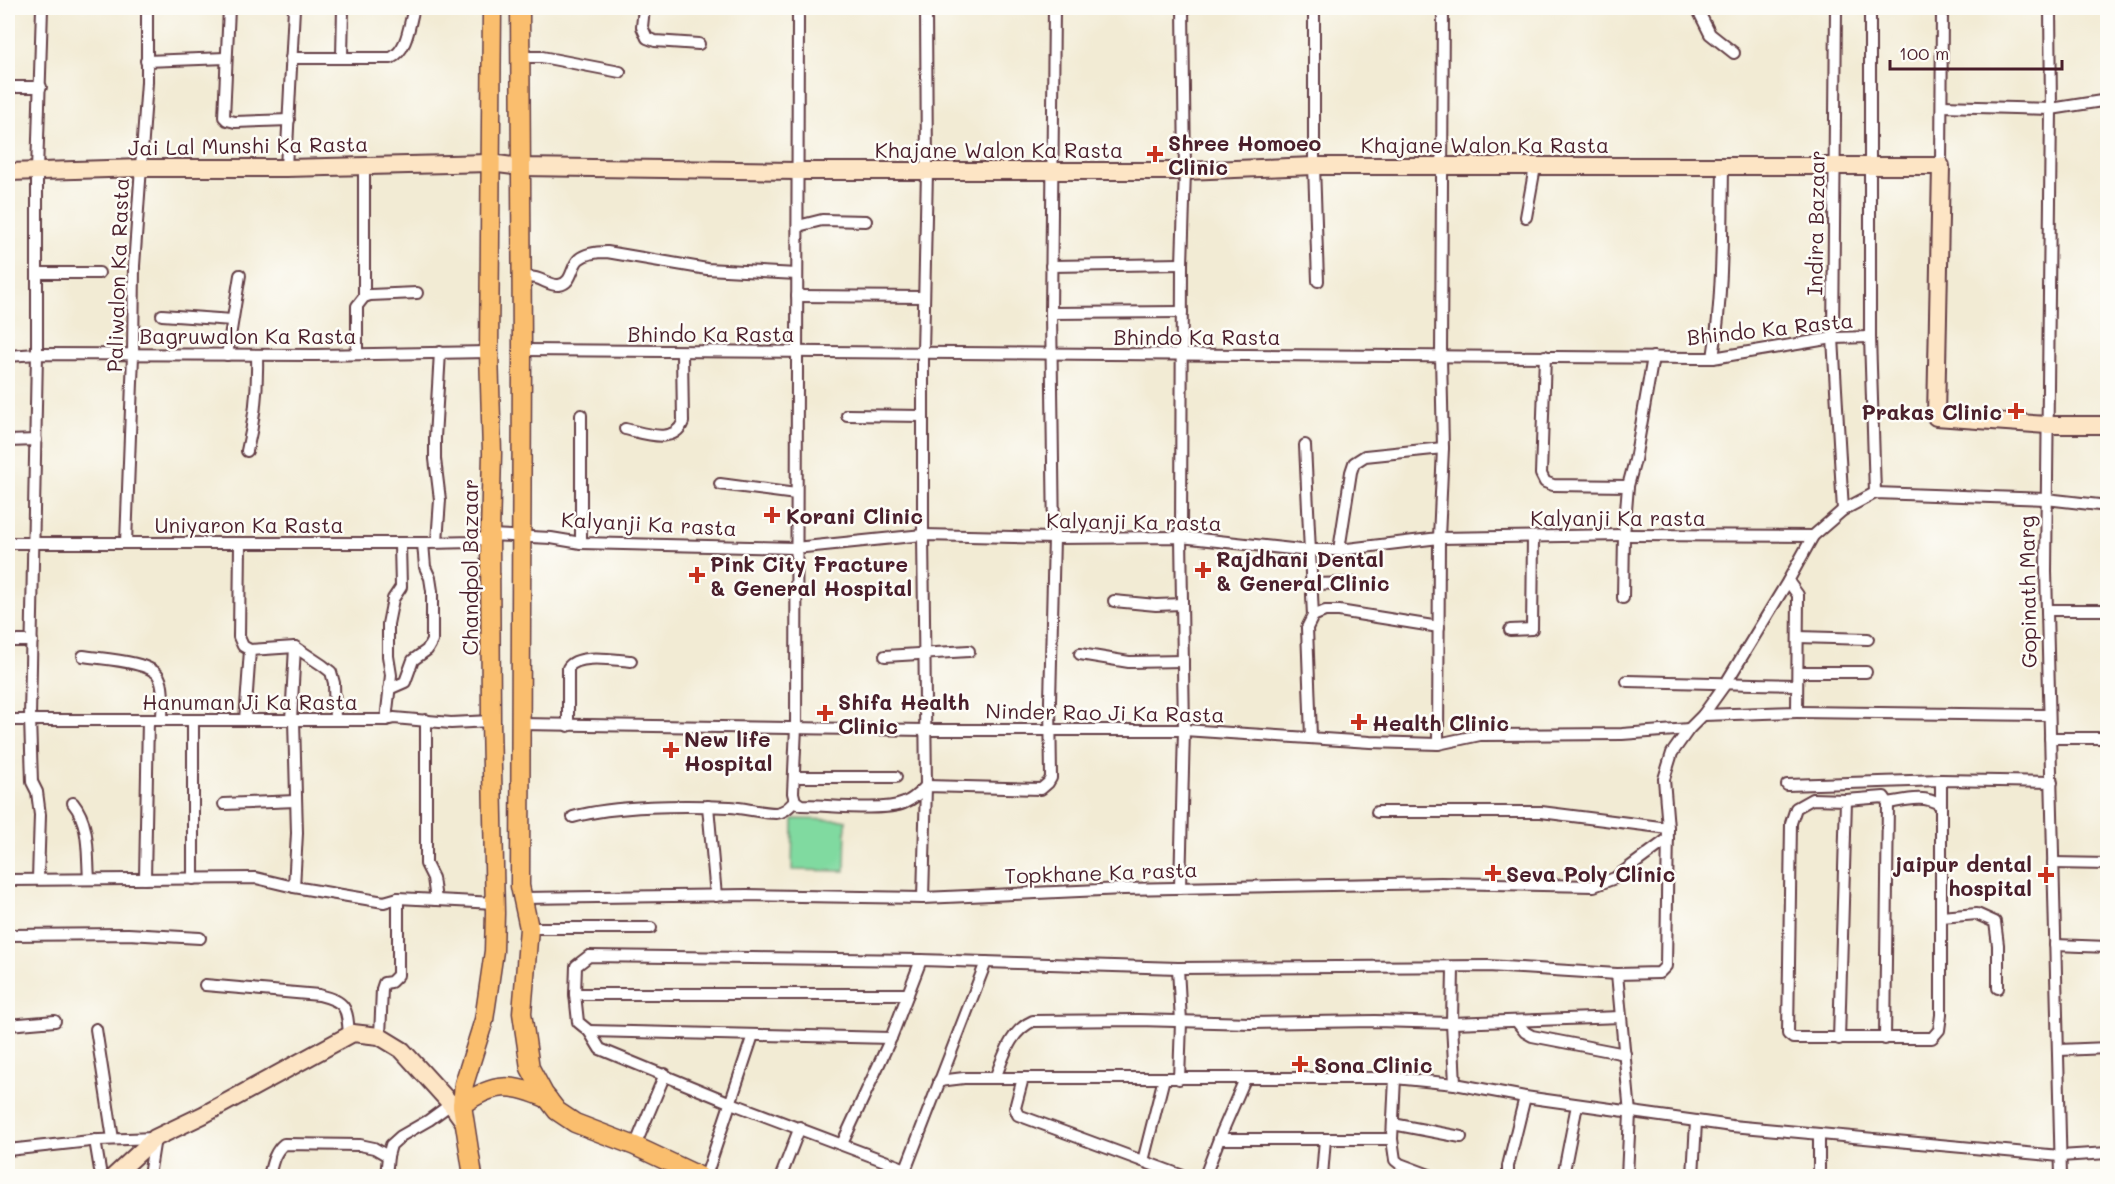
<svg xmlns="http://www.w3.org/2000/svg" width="2115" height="1184" font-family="Mali,sans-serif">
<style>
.park{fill:#80daa0;stroke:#657c66;stroke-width:1.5}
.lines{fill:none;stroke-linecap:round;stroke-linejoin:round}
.street-casing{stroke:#633e44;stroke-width:14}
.secondary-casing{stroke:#633e44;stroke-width:20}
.primary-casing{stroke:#633e44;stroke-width:21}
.street{stroke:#fff;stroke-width:10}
.secondary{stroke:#fde5c5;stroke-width:16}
.primary{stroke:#fabe6e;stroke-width:18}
.poi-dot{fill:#c8321e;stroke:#fdfcf7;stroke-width:2}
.labels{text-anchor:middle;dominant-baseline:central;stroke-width:5;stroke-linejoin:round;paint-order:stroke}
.poi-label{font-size:21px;font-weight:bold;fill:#4a1f2b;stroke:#fdfcf7;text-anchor:start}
.street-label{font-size:21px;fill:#4a1f2b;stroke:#fdfcf7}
</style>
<rect width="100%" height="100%" fill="#fdfcf7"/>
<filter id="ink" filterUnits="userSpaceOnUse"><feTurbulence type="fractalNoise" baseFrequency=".0167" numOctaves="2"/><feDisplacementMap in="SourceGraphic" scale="12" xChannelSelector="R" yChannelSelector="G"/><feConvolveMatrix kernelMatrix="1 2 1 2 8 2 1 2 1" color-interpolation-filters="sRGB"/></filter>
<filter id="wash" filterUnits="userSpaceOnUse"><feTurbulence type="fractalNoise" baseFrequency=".008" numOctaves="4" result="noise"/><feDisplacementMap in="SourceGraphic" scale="24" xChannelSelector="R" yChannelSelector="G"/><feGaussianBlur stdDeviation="1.35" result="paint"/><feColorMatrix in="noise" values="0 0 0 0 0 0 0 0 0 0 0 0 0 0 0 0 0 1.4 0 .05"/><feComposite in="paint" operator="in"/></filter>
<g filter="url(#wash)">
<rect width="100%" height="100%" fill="#f2ebd4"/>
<path class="park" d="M793 819 846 820 845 871 792 870Z"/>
</g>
<g filter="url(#ink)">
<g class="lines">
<defs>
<g id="street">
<path d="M229 8 224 117 227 120 235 122 289 120"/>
<path d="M644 8 642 27 647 38 655 41 699 44"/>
<path d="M1314 8V166L1318 281"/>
<path d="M1697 8 1710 34 1734 53"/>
<path d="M1836 8 1833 338 1843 510"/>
<path d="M1870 8V337L1875 493"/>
<path d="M2050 8 2051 109 2046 571 2061 1176"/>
<path d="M342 57 343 8"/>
<path d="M520 57H542L620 72"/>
<path d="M291 58H391C408 50 409 24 414 8"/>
<path d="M146 61 226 58"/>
<path d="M8 87H41"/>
<path d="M1942 106 2051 109 2108 100"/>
<path d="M1941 166 1942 8"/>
<path d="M286 168 294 8"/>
<path d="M1526 217 1535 167"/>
<path d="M798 226 822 220 866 221"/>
<path d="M1051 266 1182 264"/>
<path d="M38 273H99"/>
<path d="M522 277C527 277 532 277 536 278 544 280 551 286 559 285 573 283 571 266 579 259 586 253 598 252 607 252L707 269 797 274"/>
<path d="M797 296 924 297"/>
<path d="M364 297V166"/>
<path d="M1051 313 1182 312"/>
<path d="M162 315 232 320"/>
<path d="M522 350 1697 358H1713L1833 338 1870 337"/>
<path d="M357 354V306L364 297 370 295 417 293"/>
<path d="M227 355 240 275"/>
<path d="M8 356 37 354 316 355 489 352"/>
<path d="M1545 356 1541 474 1545 482 1553 485 1628 486"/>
<path d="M1713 358C1723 295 1722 230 1723 167"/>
<path d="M581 415V543"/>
<path d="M847 415 923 416"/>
<path d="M625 429C644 433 674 445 683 422L682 352"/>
<path d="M8 441 36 440"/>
<path d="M1305 445 1313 616 1307 628 1311 737"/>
<path d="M247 451C255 418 258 389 257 355"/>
<path d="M720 484 796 494"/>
<path d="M437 542 440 500 435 459V438L440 352"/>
<path d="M8 543H429L473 542 490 535 551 538 581 543 795 548 923 535 1054 538 1181 537 1301 550H1339L1439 538 1624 535 1813 536"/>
<path d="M126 543 133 355 134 266 147 82V8"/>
<path d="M240 543 239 637 243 646 250 650 295 647 322 665 331 672 334 683 335 720"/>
<path d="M1339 550 1351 472 1354 463 1365 456 1443 448"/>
<path d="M1312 584 1355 583"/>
<path d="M1623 598 1624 535 1628 486 1635 460 1653 357"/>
<path d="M1114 601 1156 605 1182 604"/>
<path d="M2047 610H2108"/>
<path d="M1313 616 1325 611H1339L1439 627"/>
<path d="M1510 630 1532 629 1533 537"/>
<path d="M1798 637 1868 639"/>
<path d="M8 641H32"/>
<path d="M1080 654 1129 662 1183 661"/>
<path d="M83 656C101 659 152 661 159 677 165 689 162 706 162 720"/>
<path d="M885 656 969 651"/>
<path d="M1798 672H1866"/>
<path d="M1627 681 1797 685"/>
<path d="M389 689 405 682 413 660 427 650 432 641V591L430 578 425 567 423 543"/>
<path d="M1797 712 2049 715"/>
<path d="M1703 715 1797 712 1798 595 1788 581"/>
<path d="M8 720H386L394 718 451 723 491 721"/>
<path d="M245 720 250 650"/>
<path d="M291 720 295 647"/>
<path d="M386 720 391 675 388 656V624L393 599 401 587 400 544"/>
<path d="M426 720V864L433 878 436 900"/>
<path d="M520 724 926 730H1184L1370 742 1438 744 1480 735 1622 734 1689 729"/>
<path d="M568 726V668C577 653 615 660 631 661"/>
<path d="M2050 738H2108"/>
<path d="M1438 744 1439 538 1443 448 1441 356 1443 8"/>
<path d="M794 777H896"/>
<path d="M1787 785 1941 780 2052 782"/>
<path d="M1846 800 1884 797 1888 803 1885 1039"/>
<path d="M795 801 801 805C826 805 883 812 904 803 914 799 919 793 926 786L1041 789 1048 783 1051 778 1050 701 1054 538 1051 313 1054 8"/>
<path d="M795 801 793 793 796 727 798 8"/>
<path d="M73 803C90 824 87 853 89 879"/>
<path d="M1888 803C1906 800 1925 794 1940 805"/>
<path d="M224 804 296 801"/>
<path d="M708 806 716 896"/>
<path d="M1377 812H1541L1668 828"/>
<path d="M573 817C615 805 685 805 730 807 745 808 761 813 776 813 785 812 789 807 795 801"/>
<path d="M2053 863 2108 864"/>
<path d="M38 879 40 815 37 792 32 782 30 718 37 354V172L42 8"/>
<path d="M145 879 148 720"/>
<path d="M193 879V720"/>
<path d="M8 880 256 878 294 887 384 902 398 898 495 903"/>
<path d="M294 887 297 833 294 720"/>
<path d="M1180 888 1184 730 1181 537 1182 264 1185 171 1183 8"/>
<path d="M522 898 747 895 923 898 1123 889 1441 883 1594 886 1615 878 1668 839"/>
<path d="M923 898 926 786 923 535V352L927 171 926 8"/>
<path d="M1941 917 1977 914 1995 922 1998 945V988"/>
<path d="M529 928H651"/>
<path d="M8 935 128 934 200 938"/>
<path d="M2055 945 2108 947"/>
<path d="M1178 968 1181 1022 1179 1079"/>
<path d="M1453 968 1452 1023 1455 1084"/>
<path d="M1617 974 1630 1113 1627 1176"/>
<path d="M205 985 319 995C347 1002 347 1008 349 1035"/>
<path d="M575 994H908"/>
<path d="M1517 1022 1525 1032 1532 1036 1625 1054"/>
<path d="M8 1025 55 1021"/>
<path d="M96 1029 113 1139"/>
<path d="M589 1031 891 1038"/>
<path d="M380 1036 382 989 384 983 391 982 398 975V898"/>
<path d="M1839 1039 1846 800 1812 799 1796 808 1791 823 1788 1034 1793 1038H1932L1939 1030 1941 1015V780"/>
<path d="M2059 1050 2108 1048"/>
<path d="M995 1078C1004 1056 1010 1031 1033 1021L1138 1020 1251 1023 1375 1021 1452 1023 1621 1017"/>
<path d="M1023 1078 1015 1108 1018 1115 1183 1176"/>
<path d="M1395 1078 1392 1139 1395 1160 1400 1164 1432 1176"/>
<path d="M939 1081 964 1078H1395L1455 1084 1525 1097 1732 1126 2060 1156 2108 1153"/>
<path d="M1393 1124 1461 1137"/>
<path d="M1819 1135V1176"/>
<path d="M1219 1139H1392"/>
<path d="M95 1140 101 1176"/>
<path d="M842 1144 891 1038 921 960"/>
<path d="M635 1146 665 1074"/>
<path d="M8 1150 99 1140 155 1138 149 1176"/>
<path d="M1143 1161 1164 1078"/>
<path d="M906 1169 731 1103 600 1049 589 1031 578 1022 575 994 576 966 589 956 921 960 1178 968 1488 966 1617 974 1659 973 1666 966 1668 828 1664 779 1672 753 1689 729 1703 715 1726 683 1788 581 1813 536 1843 510 1875 493 2046 499 2108 506"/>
<path d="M269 1176C272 1164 274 1152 284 1144L360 1145 374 1148 388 1156"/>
<path d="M386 1176 388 1156 391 1145 401 1136 429 1120 451 1104"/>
<path d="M706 1176 753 1035"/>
<path d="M781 1176 800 1127"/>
<path d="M903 1176 986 962"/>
<path d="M1205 1176 1219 1139 1245 1079"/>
<path d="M1322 1176 1325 1139"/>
<path d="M1508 1176V1166L1525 1097"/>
<path d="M1563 1176 1577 1105"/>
<path d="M1693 1176 1696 1122"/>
</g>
<g id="secondary">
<path d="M8 172 141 168H286L490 163 521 167 798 171H1185L1314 166H1941L1936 417 2047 425H2108"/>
<path d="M114 1176 155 1138 203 1115 353 1033 379 1036 402 1050 451 1104 464 1122"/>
</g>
<g id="primary">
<path d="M520 8 522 350 520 886 529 928 522 1013 530 1068 544 1094 557 1111 575 1123 635 1146 699 1176"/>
<path d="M462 1105C494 1082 512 1083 548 1099"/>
<path d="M473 1176 462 1105 464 1084 484 1020 494 951 495 913 491 721 490 535 492 453 489 352 492 8"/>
</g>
</defs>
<use href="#street" class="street-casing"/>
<use href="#secondary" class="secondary-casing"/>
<use href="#primary" class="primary-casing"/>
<use href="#street" class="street"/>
<use href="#secondary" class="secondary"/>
<use href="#primary" class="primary"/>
</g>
</g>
<g class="poi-dot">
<path d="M1152 145h6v6h6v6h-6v6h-6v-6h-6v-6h6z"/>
<path d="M2013 402h6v6h6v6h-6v6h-6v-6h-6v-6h6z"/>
<path d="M769 506h6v6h6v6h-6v6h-6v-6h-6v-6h6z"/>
<path d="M1200 561h6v6h6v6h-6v6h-6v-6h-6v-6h6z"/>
<path d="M694 566h6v6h6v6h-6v6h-6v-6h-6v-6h6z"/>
<path d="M822 704h6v6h6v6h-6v6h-6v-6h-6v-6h6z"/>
<path d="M1356 713h6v6h6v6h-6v6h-6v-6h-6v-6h6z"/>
<path d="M668 741h6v6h6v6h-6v6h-6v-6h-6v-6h6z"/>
<path d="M1490 864h6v6h6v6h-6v6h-6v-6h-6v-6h6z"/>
<path d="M2043 866h6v6h6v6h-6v6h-6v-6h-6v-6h6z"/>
<path d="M1297 1055h6v6h6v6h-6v6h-6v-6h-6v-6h6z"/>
</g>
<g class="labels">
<g class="poi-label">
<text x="1168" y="142">Shree Homoeo<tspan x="1168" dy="24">Clinic</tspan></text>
<text x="2002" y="411" text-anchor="end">Prakas Clinic</text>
<text x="786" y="515">Korani Clinic</text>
<text x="1216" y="558">Rajdhani Dental<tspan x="1216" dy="24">&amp; General Clinic</tspan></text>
<text x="710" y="563">Pink City Fracture<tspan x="710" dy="24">&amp; General Hospital</tspan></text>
<text x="838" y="701">Shifa Health<tspan x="838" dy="24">Clinic</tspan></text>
<text x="1372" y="722">Health Clinic</text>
<text x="684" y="738">New life<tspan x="684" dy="24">Hospital</tspan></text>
<text x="2032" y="863" text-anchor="end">jaipur dental<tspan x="2032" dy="24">hospital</tspan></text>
<text x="1506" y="873">Seva Poly Clinic</text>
<text x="1314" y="1064">Sona Clinic</text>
</g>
<g class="street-label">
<text x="1485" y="144">Khajane Walon Ka Rasta</text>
<text transform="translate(248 145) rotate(-1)">Jai Lal Munshi Ka Rasta</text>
<text x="999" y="149">Khajane Walon Ka Rasta</text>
<text transform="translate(1815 223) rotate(-89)">Indira Bazaar</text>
<text transform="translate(117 275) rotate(-88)">Paliwalon Ka Rasta</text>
<text transform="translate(1770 328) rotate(-6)">Bhindo Ka Rasta</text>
<text x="711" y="333">Bhindo Ka Rasta</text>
<text x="248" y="335">Bagruwalon Ka Rasta</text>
<text x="1197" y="336">Bhindo Ka Rasta</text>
<text x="1618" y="517">Kalyanji Ka rasta</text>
<text transform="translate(1134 521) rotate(1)">Kalyanji Ka rasta</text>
<text transform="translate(649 523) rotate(3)">Kalyanji Ka rasta</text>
<text x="249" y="524">Uniyaron Ka Rasta</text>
<text transform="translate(469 567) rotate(-90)">Chandpol Bazaar</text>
<text transform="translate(2027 592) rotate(-91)">Gopinath Marg</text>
<text x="250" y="701">Hanuman Ji Ka Rasta</text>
<text transform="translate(1105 712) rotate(1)">Ninder Rao Ji Ka Rasta</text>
<text transform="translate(1101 872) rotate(-2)">Topkhane Ka rasta</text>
</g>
</g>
<rect width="2115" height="1184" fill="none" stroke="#fdfcf7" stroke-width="30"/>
<path d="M1890 60v9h172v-9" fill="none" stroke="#4a1f2b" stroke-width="3"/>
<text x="1899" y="60" font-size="18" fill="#4a1f2b" stroke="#fdfcf7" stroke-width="4.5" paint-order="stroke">100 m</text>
</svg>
